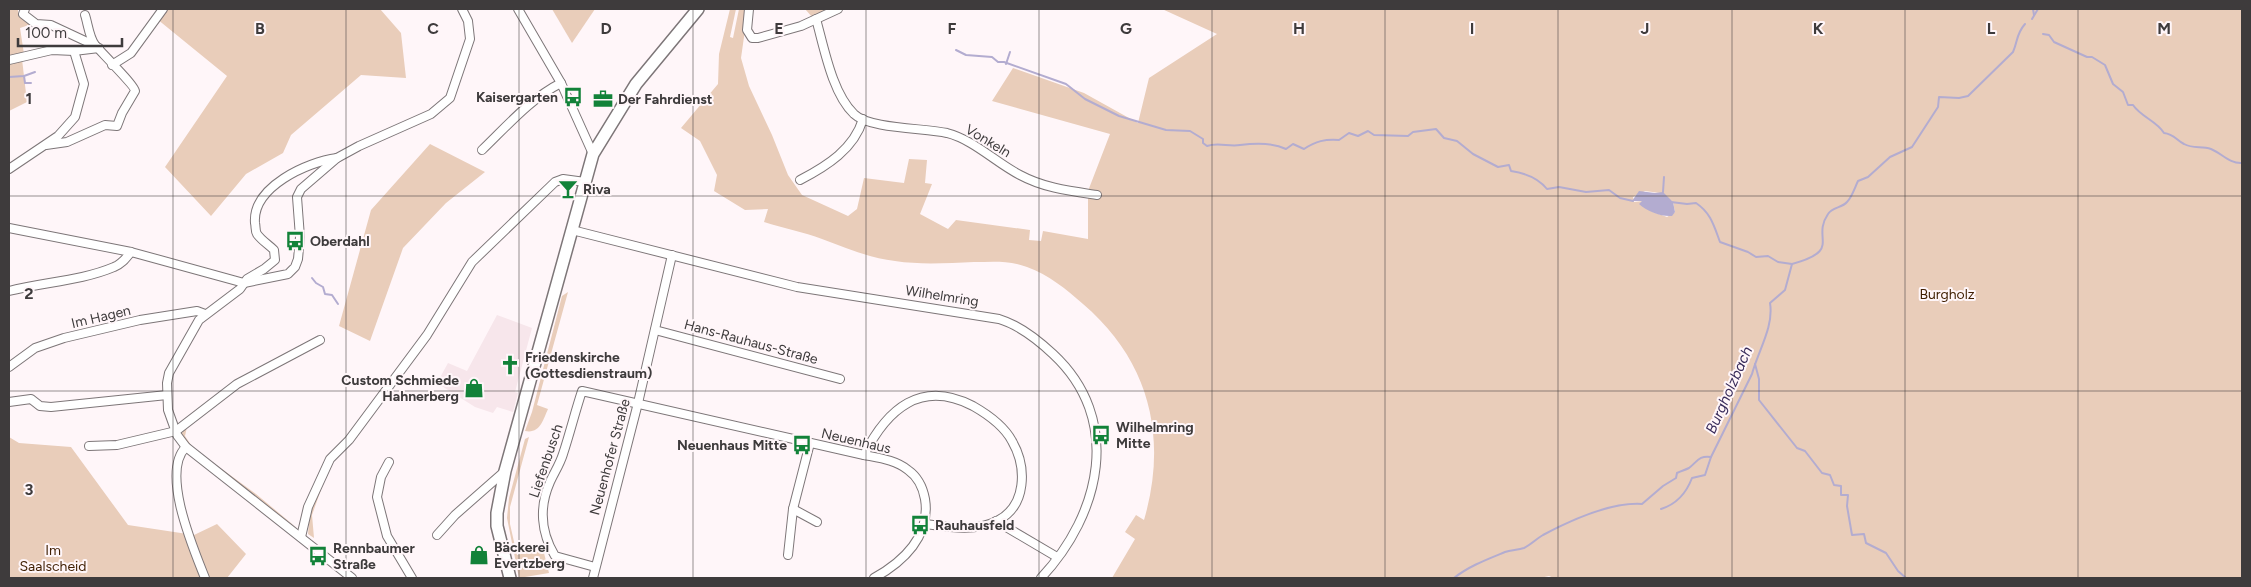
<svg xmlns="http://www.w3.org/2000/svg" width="2251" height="587" font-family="Figtree,sans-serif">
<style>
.built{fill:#f7e6eb}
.green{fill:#e9cdba;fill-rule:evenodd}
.water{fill:#b3acd0}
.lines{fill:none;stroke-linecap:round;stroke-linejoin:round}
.stream{stroke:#b3acd0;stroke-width:2}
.street-casing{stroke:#7d7678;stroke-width:10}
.secondary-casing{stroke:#7d7678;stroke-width:14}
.street{stroke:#fff;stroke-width:8}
.secondary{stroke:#fff;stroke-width:11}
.grid{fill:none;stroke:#3e3b3c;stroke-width:1;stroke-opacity:0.55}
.labels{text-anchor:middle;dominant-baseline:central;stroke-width:4;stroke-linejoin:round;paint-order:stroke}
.poi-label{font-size:14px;font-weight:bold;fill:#3e3b3c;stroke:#fff6f9;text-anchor:start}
.street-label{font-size:14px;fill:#3e3b3c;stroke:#fff6f9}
.park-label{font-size:14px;fill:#401f02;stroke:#fff6f9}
.water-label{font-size:15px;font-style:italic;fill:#382b5a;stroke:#fff6f9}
.grid-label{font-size:16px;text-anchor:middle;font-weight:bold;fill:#3e3b3c;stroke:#fff6f9;stroke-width:4;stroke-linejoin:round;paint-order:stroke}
</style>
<rect width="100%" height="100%" fill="#fff6f9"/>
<path class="built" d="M497 315 532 328 515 392 518 393 513 412 497 407 493 413 475 407 437 383 448 363 467 371Z"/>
<g class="green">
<path d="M9 9H18V15L29 22V25L20 28 24 54 9 57Z"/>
<path d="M165 9H380L401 33 406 78 361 75 291 135 283 153 246 174 211 216 165 167 227 76 157 19Z"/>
<path d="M552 9H595L572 43Z"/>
<path d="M730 9H736L730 37 733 38 739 9H748L741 58 749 86 772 135 788 175 802 195 848 216 857 209 864 178 904 183 909 159 927 160 925 183 932 184 920 214 948 229 956 220 1030 230 1029 240 1041 241 1043 231 1088 239V191L1110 134 992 101 1013 68 1084 93 1138 123 1149 78 1217 34 1162 9H2242V578H1554L1549 576 1540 578H1112L1135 539 1125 532 1136 515 1144 520C1168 438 1150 361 1083 304 1066 289 1049 275 1027 267 1009 260 992 262 974 262 948 263 921 265 895 261 869 258 846 248 822 239 804 232 783 228 764 222L768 209 745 210 714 191 717 175 700 141 681 128 718 84 719 54ZM1645 191 1660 193 1673 202 1675 212 1667 217C1656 213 1648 212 1643 201L1634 202 1633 197Z"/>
<path d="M805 9H833L813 18Z"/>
<path d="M22 59 27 102 9 111V63Z"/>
<path d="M430 144 485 172 446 203 403 248 370 341 339 326 371 210Z"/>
<path d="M568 292 537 405 548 409C543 420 540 434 525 431L532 412 562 296Z"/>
<path d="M187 427 185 436 193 448 256 494 297 528 194 451 181 435 183 431Z"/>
<path d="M9 437 19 443 71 447 128 525 194 535 217 524 246 554 227 578H9Z"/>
<path d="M529 437 510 507V524L517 555 543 549 549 573 519 578 507 518 509 498 525 439Z"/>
<path d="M321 483 323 484 312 515 314 538 308 534 310 511Z"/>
</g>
<path class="water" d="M1639 191 1655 193 1663 192 1673 202 1675 212 1672 216C1661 217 1647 211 1639 204L1642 201H1632Z"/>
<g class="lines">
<g class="stream">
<path d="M2033 9 2034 15"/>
<path d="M2032 19 2038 9"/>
<path d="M2043 34 2049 35 2054 42 2087 57H2092L2105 65 2113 84 2123 92 2128 105H2133C2141 117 2157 121 2164 133 2174 134 2176 140 2184 144 2193 149 2201 146 2211 149 2221 153 2230 164 2242 163"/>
<path d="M956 50 966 55 992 57 998 62H1004L1066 84 1085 99 1119 116 1166 130 1190 131 1203 139V143L1207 146C1218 142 1229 147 1240 145 1255 143 1272 142 1286 149L1293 144 1304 149C1316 141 1325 139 1339 140L1349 133 1358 136 1368 131 1374 135 1408 136 1413 132 1436 129 1444 138 1457 141 1473 154 1498 167 1509 165 1511 171C1525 173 1539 179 1547 189L1559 187 1586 192 1609 190 1620 198 1633 201"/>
<path d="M1006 64 1010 52"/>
<path d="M24 76 25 83H31"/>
<path d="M9 77 24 76 35 72"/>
<path d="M1663 192 1664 177"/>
<path d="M1671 202 1687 204 1696 203C1711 213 1714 226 1720 242L1748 252 1756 257 1768 256 1778 262 1792 264"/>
<path d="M312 278 316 283 323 287 325 294 332 295 338 304"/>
<path d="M1755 364 1759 379V400L1797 448 1805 451 1822 473 1830 475 1834 485 1841 486V495H1848L1847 506 1852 535 1864 534 1866 543 1886 553 1898 571 1906 578"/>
<path d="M1661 509C1677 504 1686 494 1692 478L1705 475 1711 457"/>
<path d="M1454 578C1469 566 1488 559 1505 552 1511 550 1518 550 1524 548 1532 544 1536 539 1543 535 1571 520 1610 502 1642 504L1663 486 1676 478 1677 473C1681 471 1685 470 1689 468 1697 462 1699 455 1711 457L1752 374C1758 351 1774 327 1770 303L1785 290 1792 264C1843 250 1811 239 1828 214 1832 207 1842 208 1847 202 1852 197 1855 187 1858 181L1868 177 1890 157 1912 147 1938 107 1939 97 1959 98 1968 96 2013 52C2018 41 2016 34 2025 24"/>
</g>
<defs>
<g id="street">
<path d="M25 9 23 14 36 24 51 25 96 46"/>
<path d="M518 9 561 83 593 154"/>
<path d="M749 9 747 30 752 38H758L801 26 838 9"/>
<path d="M816 19C824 47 832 93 854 114 869 129 925 128 947 133 974 140 995 162 1020 175 1044 188 1070 191 1097 195"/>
<path d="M9 60 52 50 74 51 99 48"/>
<path d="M112 65 131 53 163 9"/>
<path d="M46 145 67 142 105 125 117 126 122 113 135 91C135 86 101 52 95 45 89 37 88 24 85 15"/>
<path d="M482 150C506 127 531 98 561 83"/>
<path d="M337 158C307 162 252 187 255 223 256 227 255 231 257 234 261 240 269 245 274 250L275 260 264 269 247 279 240 289 199 320 169 373 167 383 168 410 177 435 186 447 352 578"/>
<path d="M9 169 58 136 75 117 84 84 74 51"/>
<path d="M800 180C827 166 854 149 863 119"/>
<path d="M9 228 131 252 244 283 288 274 295 267 298 259 300 237 297 197 301 189 337 158 359 146 431 114 450 98 470 39 468 21 462 9"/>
<path d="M572 230 797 287 999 319C1019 325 1037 339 1053 354 1123 419 1101 514 1041 578"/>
<path d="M9 291C43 282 81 281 114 267 122 264 126 258 131 252"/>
<path d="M655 330 840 379"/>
<path d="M9 367 35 348 64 338 140 320 197 311 205 314"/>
<path d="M9 402 31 399 40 406 51 407 167 395"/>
<path d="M89 446 117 445 176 431 237 384 320 340"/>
<path d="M186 447C160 472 194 550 205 578"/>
<path d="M864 455C887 409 921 379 973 406 987 414 1004 426 1012 441 1027 467 1027 506 997 521 975 532 948 527 925 524"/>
<path d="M389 462 381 477 377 497 387 536 412 578"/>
<path d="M793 509 810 443"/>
<path d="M996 521 1057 557"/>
<path d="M437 535 455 515 505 471"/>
<path d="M301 537 308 507 330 459 349 440 427 335 472 262 555 182 563 179 585 182"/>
<path d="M788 555 793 509 817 522"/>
<path d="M595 567 555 556C541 533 539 507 550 482 554 473 560 464 563 454 570 433 575 412 582 391L864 455C879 458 896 460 908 470 918 477 923 488 925 499 931 536 903 562 874 578"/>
<path d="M593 578 638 403 672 255"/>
</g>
<path id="secondary" d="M510 578 497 526V513L505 471 593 154 636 84 698 9"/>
</defs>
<use href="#street" class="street-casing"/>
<use href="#secondary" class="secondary-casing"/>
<use href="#street" class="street"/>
<use href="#secondary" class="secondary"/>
</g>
<path class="grid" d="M173 9V578M346 9V578M519 9V578M693 9V578M866 9V578M1039 9V578M1212 9V578M1385 9V578M1558 9V578M1732 9V578M1905 9V578M2078 9V578M9 196H2242M9 391H2242"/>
<defs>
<symbol id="bus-bare" viewBox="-9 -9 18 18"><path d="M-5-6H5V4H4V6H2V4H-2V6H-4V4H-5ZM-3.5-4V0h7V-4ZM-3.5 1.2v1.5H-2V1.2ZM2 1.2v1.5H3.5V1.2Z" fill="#128239" stroke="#fff6f9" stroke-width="2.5" paint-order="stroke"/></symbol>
<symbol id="office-bare" viewBox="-9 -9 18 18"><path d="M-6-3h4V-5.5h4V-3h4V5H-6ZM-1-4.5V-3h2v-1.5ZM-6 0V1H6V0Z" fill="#128239" stroke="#fff6f9" stroke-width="2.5" paint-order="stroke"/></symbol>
<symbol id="bar-bare" viewBox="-9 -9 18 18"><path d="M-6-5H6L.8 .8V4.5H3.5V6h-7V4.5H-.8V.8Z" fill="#128239" stroke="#fff6f9" stroke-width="2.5" paint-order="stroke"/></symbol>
<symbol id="church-bare" viewBox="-9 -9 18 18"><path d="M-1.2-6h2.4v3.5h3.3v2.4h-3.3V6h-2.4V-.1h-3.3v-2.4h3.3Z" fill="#128239" stroke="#fff6f9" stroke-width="2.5" paint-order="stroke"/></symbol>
<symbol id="shop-bare" viewBox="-9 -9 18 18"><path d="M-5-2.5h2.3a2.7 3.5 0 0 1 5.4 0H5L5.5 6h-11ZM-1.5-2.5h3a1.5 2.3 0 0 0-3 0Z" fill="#128239" stroke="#fff6f9" stroke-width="2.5" paint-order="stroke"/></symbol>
</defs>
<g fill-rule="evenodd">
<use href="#bus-bare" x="559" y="83" width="28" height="28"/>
<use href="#office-bare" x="589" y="85" width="28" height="28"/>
<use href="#bar-bare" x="554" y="175" width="28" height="28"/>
<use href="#bus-bare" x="281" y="227" width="28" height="28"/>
<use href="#church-bare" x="496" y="351" width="28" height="28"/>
<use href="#shop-bare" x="460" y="374" width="28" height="28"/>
<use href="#bus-bare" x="1087" y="421" width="28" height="28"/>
<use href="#bus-bare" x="788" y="431" width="28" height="28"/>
<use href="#bus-bare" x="906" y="511" width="28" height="28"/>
<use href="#shop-bare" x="465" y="541" width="28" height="28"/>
<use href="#bus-bare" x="304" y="542" width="28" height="28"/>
</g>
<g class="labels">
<g class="poi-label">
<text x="558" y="97" text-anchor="end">Kaisergarten</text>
<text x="618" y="99">Der Fahrdienst</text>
<text x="583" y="189">Riva</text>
<text x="310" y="241">Oberdahl</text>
<text x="525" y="357">Friedenskirche<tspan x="525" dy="16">(Gottesdienstraum)</tspan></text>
<text x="459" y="380" text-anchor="end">Custom Schmiede<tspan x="459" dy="16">Hahnerberg</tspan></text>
<text x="1116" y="427">Wilhelmring<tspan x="1116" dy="16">Mitte</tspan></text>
<text x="787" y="445" text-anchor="end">Neuenhaus Mitte</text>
<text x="935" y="525">Rauhausfeld</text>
<text x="494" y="547">Bäckerei<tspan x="494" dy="16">Evertzberg</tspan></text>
<text x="333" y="548">Rennbaumer<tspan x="333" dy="16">Straße</tspan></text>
</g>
<g class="street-label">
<text transform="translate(988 141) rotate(31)">Vonkeln</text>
<text transform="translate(942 296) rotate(9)">Wilhelmring</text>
<text transform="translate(101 317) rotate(-13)">Im Hagen</text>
<text transform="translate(751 342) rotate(15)">Hans-Rauhaus-Straße</text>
<text transform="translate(856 441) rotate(13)">Neuenhaus</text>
<text transform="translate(610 457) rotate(-75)">Neuenhofer Straße</text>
<text transform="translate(546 461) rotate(-71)">Liefenbusch</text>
</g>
<g class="park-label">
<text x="1947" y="294">Burgholz</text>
<text x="53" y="550">Im<tspan x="53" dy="16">Saalscheid</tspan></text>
</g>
<g class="water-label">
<text transform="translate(1729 390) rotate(-66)">Burgholzbach</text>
</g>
</g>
<g class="grid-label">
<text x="260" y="34">B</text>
<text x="433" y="34">C</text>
<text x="606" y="34">D</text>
<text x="779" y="34">E</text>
<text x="952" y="34">F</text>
<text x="1126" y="34">G</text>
<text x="1299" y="34">H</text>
<text x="1472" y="34">I</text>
<text x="1645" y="34">J</text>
<text x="1818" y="34">K</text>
<text x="1991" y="34">L</text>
<text x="2164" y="34">M</text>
<text x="29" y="104">1</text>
<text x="29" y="299">2</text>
<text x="29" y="495">3</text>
</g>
<rect width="2251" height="587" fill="none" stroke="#3e3b3c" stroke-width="20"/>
<path d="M18 38v8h104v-8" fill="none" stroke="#3e3b3c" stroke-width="2.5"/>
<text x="25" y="38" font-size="15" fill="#3e3b3c" stroke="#fff6f9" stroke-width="4" paint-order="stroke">100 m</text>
</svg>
